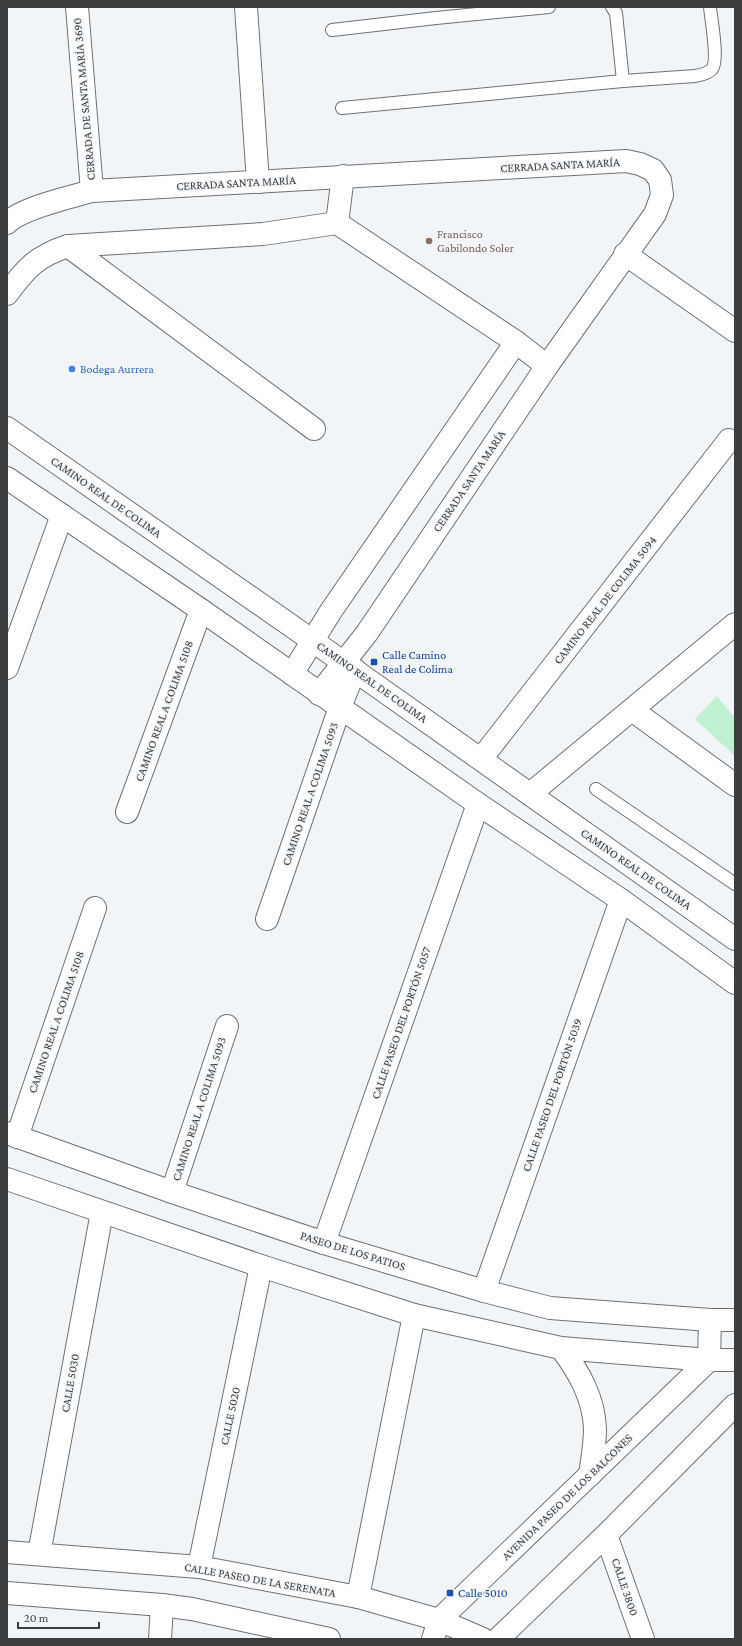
<svg xmlns="http://www.w3.org/2000/svg" width="742" height="1646" font-family="'Crimson Pro',serif">
<style>
.green{fill:#c0f0d2}
.lines{fill:none;stroke-linecap:round;stroke-linejoin:round}
.service-casing{stroke:#6e7174;stroke-width:14}
.minor-casing{stroke:#6e7174;stroke-width:24}
.service{stroke:#fff;stroke-width:12}
.minor{stroke:#fff;stroke-width:22}
.education-dot{fill:#8d6e63;stroke:#f2f5f8;stroke-width:1.5}
.shop-dot{fill:#3f7fe0;stroke:#f2f5f8;stroke-width:1.5}
.transit-dot{fill:#1a4fb4;stroke:#f2f5f8;stroke-width:1.5}
.labels{text-anchor:middle;dominant-baseline:central;stroke-width:3;stroke-linejoin:round;paint-order:stroke}
.street-label{font-size:12px;fill:#3c3d3e;stroke:#f2f5f8}
.education-label{font-size:12px;fill:#785e54;stroke:#f2f5f8;text-anchor:start}
.shop-label{font-size:12px;fill:#366cbe;stroke:#f2f5f8;text-anchor:start}
.transit-label{font-size:12px;fill:#164399;stroke:#f2f5f8;text-anchor:start}
</style>
<rect width="100%" height="100%" fill="#f2f5f8"/>
<path class="green" d="M717 696 735 718V756L695 719Z"/>
<g class="lines">
<defs>
<g id="service">
<path d="M612 7 616 13 623 81"/>
<path d="M332 30 436 18 549 7"/>
<path d="M342 108 623 81 695 76C700 75 708 74 712 69 719 60 711 19 710 7"/>
<path d="M596 789 735 884"/>
</g>
<g id="minor">
<path d="M77 7 92 191"/>
<path d="M246 7 258 182"/>
<path d="M343 176 337 223 516 342 547 366"/>
<path d="M7 223C21 208 71 197 92 191L626 161 640 164 653 170 660 180 662 195 655 214 547 366 367 633 319 694"/>
<path d="M68 246 314 429"/>
<path d="M625 254 735 331"/>
<path d="M7 294C26 268 37 256 68 246L263 234 337 223"/>
<path d="M7 428 313 641 735 939"/>
<path d="M7 478 201 610 478 804 621 900 735 983"/>
<path d="M7 668 62 515"/>
<path d="M292 674 331 611 516 342"/>
<path d="M632 710 735 785"/>
<path d="M481 759 729 440"/>
<path d="M530 794 735 624"/>
<path d="M127 812 201 610"/>
<path d="M267 919 340 707 355 670"/>
<path d="M7 1133 172 1192 324 1243 484 1291 550 1308 710 1320H735"/>
<path d="M17 1137 95 908"/>
<path d="M7 1179 261 1266 414 1315 561 1348 709 1360H735"/>
<path d="M172 1192 227 1026"/>
<path d="M324 1243 478 804"/>
<path d="M484 1291 621 900"/>
<path d="M561 1348C579 1372 594 1398 595 1429 595 1444 592 1461 590 1475"/>
<path d="M606 1535 643 1639"/>
<path d="M7 1552 199 1567 358 1597 439 1620 483 1639"/>
<path d="M39 1554 102 1212"/>
<path d="M199 1567 261 1266"/>
<path d="M7 1593 162 1605 192 1609 329 1639"/>
<path d="M358 1597 414 1315"/>
<path d="M160 1639 162 1605"/>
<path d="M433 1639 439 1620 709 1360 710 1320"/>
<path d="M498 1639 606 1535 735 1405"/>
</g>
</defs>
<use href="#service" class="service-casing"/>
<use href="#minor" class="minor-casing"/>
<use href="#service" class="service"/>
<use href="#minor" class="minor"/>
</g>
<circle class="education-dot" cx="429" cy="241" r="4"/>
<circle class="shop-dot" cx="72" cy="369" r="4"/>
<g class="transit-dot">
<rect x="370" y="658" width="8" height="8" rx="2"/>
<rect x="446" y="1589" width="8" height="8" rx="2"/>
</g>
<g class="labels">
<g class="street-label">
<text transform="translate(84 99) rotate(-95)">CERRADA DE SANTA MARÍA 3690</text>
<text transform="translate(560 165) rotate(-3)">CERRADA SANTA MARÍA</text>
<text transform="translate(236 183) rotate(-3)">CERRADA SANTA MARÍA</text>
<text transform="translate(469 481) rotate(-56)">CERRADA SANTA MARÍA</text>
<text transform="translate(106 497) rotate(35)">CAMINO REAL DE COLIMA</text>
<text transform="translate(605 600) rotate(-52)">CAMINO REAL DE COLIMA 5094</text>
<text transform="translate(372 682) rotate(35)">CAMINO REAL DE COLIMA</text>
<text transform="translate(164 711) rotate(-70)">CAMINO REAL A COLIMA 5108</text>
<text transform="translate(310 794) rotate(-71)">CAMINO REAL A COLIMA 5093</text>
<text transform="translate(636 869) rotate(35)">CAMINO REAL DE COLIMA</text>
<text transform="translate(56 1022) rotate(-71)">CAMINO REAL A COLIMA 5108</text>
<text transform="translate(401 1023) rotate(-71)">CALLE PASEO DEL PORTÓN 5057</text>
<text transform="translate(552 1095) rotate(-71)">CALLE PASEO DEL PORTÓN 5039</text>
<text transform="translate(199 1109) rotate(-72)">CAMINO REAL A COLIMA 5093</text>
<text transform="translate(353 1251) rotate(17)">PASEO DE LOS PATIOS</text>
<text transform="translate(70 1383) rotate(-80)">CALLE 5030</text>
<text transform="translate(230 1416) rotate(-78)">CALLE 5020</text>
<text transform="translate(567 1497) rotate(-44)">AVENIDA PASEO DE LOS BALCONES</text>
<text transform="translate(260 1580) rotate(10)">CALLE PASEO DE LA SERENATA</text>
<text transform="translate(625 1587) rotate(71)">CALLE 3800</text>
</g>
<g class="education-label">
<text x="437" y="234">Francisco<tspan x="437" dy="14">Gabilondo Soler</tspan></text>
</g>
<g class="shop-label">
<text x="80" y="369">Bodega Aurrera</text>
</g>
<g class="transit-label">
<text x="382" y="655">Calle Camino<tspan x="382" dy="14">Real de Colima</tspan></text>
<text x="458" y="1593">Calle 5010</text>
</g>
</g>
<rect width="742" height="1646" fill="none" stroke="#3c3d3e" stroke-width="16"/>
<path d="M18 1622v6h81v-6" fill="none" stroke="#3c3d3e" stroke-width="2"/>
<text x="24" y="1622" font-size="12" fill="#3c3d3e" stroke="#f2f5f8" stroke-width="3" paint-order="stroke">20 m</text>
</svg>
